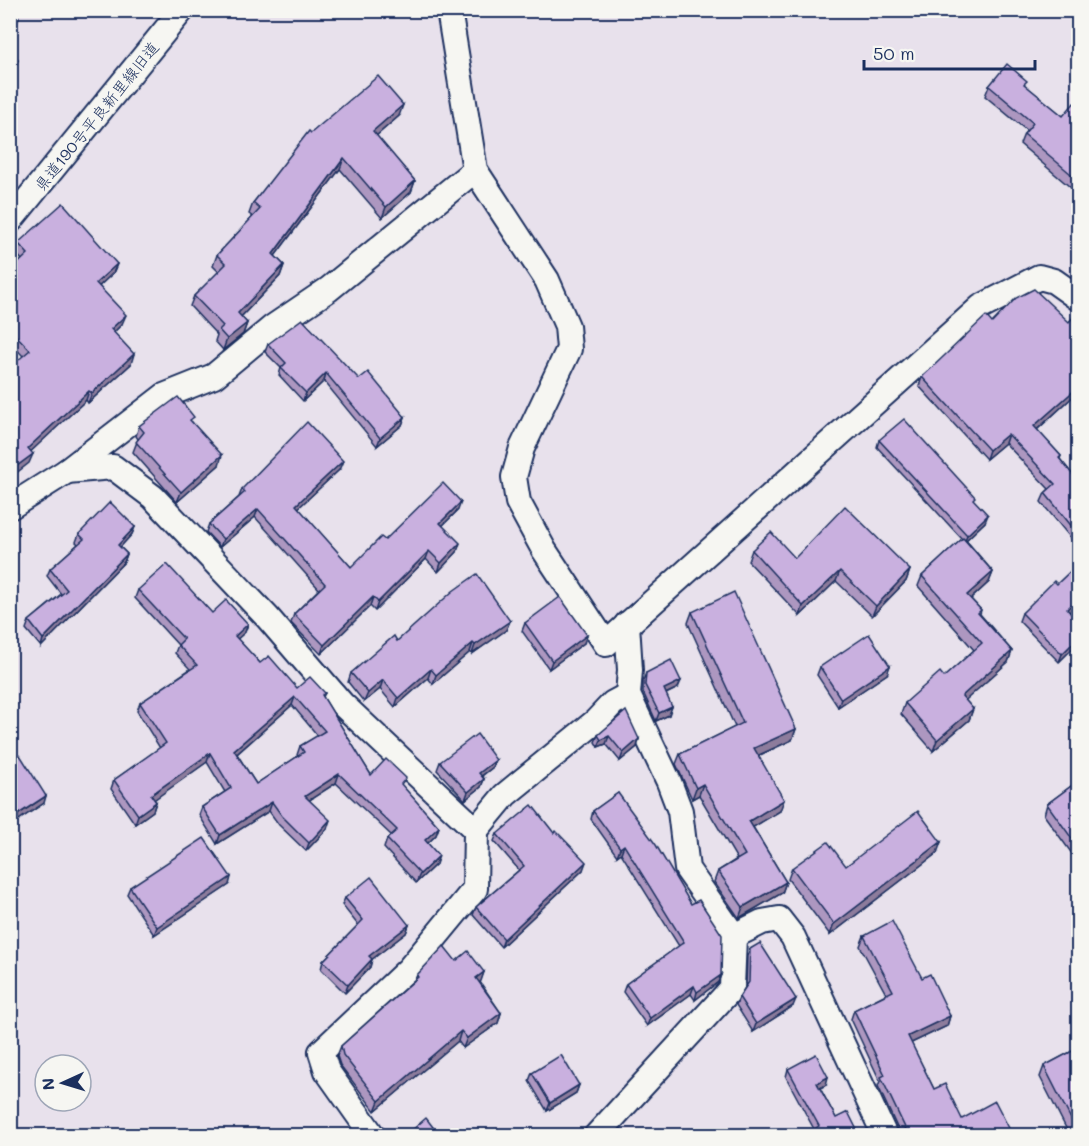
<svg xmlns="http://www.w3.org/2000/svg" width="1089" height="1146" font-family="Mali,'Klee One',sans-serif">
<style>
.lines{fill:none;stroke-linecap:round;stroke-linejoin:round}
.minor-casing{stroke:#1b2f5e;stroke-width:28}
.minor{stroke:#f6f6f2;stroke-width:24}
.wall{fill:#ad97c0;stroke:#1b2f5e;stroke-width:1.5;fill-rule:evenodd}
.shaded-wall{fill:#8d7b9c;stroke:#1b2f5e;stroke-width:1.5}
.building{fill:#c9b0df;stroke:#1b2f5e;stroke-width:1.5;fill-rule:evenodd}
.labels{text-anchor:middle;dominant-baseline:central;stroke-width:5;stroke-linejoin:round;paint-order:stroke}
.street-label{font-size:16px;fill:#1b2f5e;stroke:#f6f6f2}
</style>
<rect width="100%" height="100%" fill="#e8e1ec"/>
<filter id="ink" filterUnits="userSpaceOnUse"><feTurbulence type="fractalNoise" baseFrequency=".0167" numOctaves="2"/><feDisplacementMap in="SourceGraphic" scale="12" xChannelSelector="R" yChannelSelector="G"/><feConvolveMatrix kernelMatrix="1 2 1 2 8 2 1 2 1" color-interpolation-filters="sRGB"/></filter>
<g filter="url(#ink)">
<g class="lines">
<defs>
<g id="minor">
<path d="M449 10 475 170 547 280 567 326 569 349 522 448 514 477 518 502 544 550 606 644 981 307 1039 277 1054 281 1078 298"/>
<path d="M10 221 182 10"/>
<path d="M67 471 113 467 153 497 268 618 342 704 476 830 475 889 409 969 321 1052 327 1071 373 1136"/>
<path d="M10 507 67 471 164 396 214 376 273 327 329 289 475 170"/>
<path d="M627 624 630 670 628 695 669 782 680 811 687 869 734 936"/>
<path d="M476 830 505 795 596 721 613 703 628 695"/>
<path d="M596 1136 732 988 734 936 762 922 779 919 793 937 885 1136"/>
</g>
</defs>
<use href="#minor" class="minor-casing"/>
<use href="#minor" class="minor"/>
</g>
<g class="wall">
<path d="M1025 85 1063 116 1078 107V192L1077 193 1020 144 1024 134 1027 131 985 96 989 86Z"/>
<path d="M399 116 376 136 415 181 411 192 382 218 340 169 275 256 284 265 280 276 241 317 247 323 243 334 223 350 215 341 217 335 190 306 194 296 219 272 213 266 217 255 253 217 249 214 253 203 311 133Z"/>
<path d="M18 243 117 264 113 273 99 286 122 324 114 332 131 364 88 403 86 400 31 451 29 463 23 356 10 342V271L22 260 15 252Z"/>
<path d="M1078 312V392L1037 430 1061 456 1060 459 1078 481V547L1041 502 1045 493 1049 489 1005 443 986 459 919 386 922 377 992 323 1069 322Z"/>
<path d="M268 344 359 379 405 417 402 425 377 446 324 381 303 401 279 375 281 368 265 352Z"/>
<path d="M192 422 219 465 177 502 133 452 138 439 136 436 139 426Z"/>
<path d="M879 440 974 501 985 522 966 540 993 572 989 582 971 599 981 610 980 614 1012 651 1008 662 965 700 973 709 969 720 933 751 901 714 905 703 944 677 974 650 918 586 922 576 962 539 877 447Z"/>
<path d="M339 470 298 508 351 567 385 540 458 510 442 526 457 552 438 572 426 559 375 611 370 606 321 654 291 623 294 614 319 589 255 517 220 547 206 532 209 524 239 497 242 489Z"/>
<path d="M135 527 132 534 120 547 127 554 124 562 41 647 26 629 29 621 61 594 47 576 50 569 78 544 76 542 79 534Z"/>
<path d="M752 550 795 558 910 570 906 581 872 616 836 581 800 616 748 561Z"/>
<path d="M1078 564V603L1069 612 1078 622V643L1059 662 1019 621 1022 613 1057 584Z"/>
<path d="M138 590 248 624 245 632 237 639 260 663 297 688 325 693 323 697 371 775 403 787 439 827 436 835 428 843 436 864 416 883 384 848 387 839 391 835 336 783 309 800 327 829 306 851 279 825 269 811 217 844 199 815 202 807 225 792 207 762 154 799 156 802 153 811 135 824 111 789 114 780 160 748 137 711 140 703 190 669 175 653 178 645 135 598ZM292 705 318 736 300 746 297 755 298 756 256 784 237 754Z"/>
<path d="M692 612 796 729 792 740 758 756 780 811 753 827 786 882 782 893 739 918 714 882 718 871 737 859 699 795 692 799 676 764 680 754 735 727 688 623Z"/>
<path d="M510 621 506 630 472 654 470 652 433 684 428 678 395 707 380 689 364 702 348 682 351 673 397 641Z"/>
<path d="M525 623 584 643 549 669 522 631Z"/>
<path d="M820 667 887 674 838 707 817 675Z"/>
<path d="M646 673 678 688 666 694 669 715 656 721 643 692V681Z"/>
<path d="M598 735 639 739 637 747 620 761 606 744 598 747 595 742Z"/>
<path d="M496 760 493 767 482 776 484 779 481 787 465 800 437 770 440 762Z"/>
<path d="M10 762 44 803 11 825 10 824Z"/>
<path d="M1078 781V862L1044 815 1047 804Z"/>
<path d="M618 793 721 975 718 982 695 1000 691 994 647 1026 623 992 626 984 679 946 621 853 617 856 591 819 593 811Z"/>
<path d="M554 833 583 870 501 947 473 915 476 907 519 870 494 841 497 834Z"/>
<path d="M937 853 830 935 788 879 792 868 846 866Z"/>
<path d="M229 885 154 935 127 894 130 887Z"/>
<path d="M345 898 409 925 406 933 372 959 370 967 345 993 321 969 323 961 358 925 342 905Z"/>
<path d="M864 936 922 978 950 1016 947 1026 911 1043 934 1089 962 1119 1013 1136H901L878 1086 880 1081 851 1019 854 1010 886 994 860 946Z"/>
<path d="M750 949 793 1006 753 1032 736 1005 739 997 746 986 747 956Z"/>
<path d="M456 961 484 972 480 982 501 1013 498 1023 463 1048 458 1041 375 1111 340 1065 337 1056 341 1046 415 979 417 975Z"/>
<path d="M1078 1048V1136H1070L1040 1077 1044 1066Z"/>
<path d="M788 1069 826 1085 820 1088 836 1118 860 1136H813L815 1131 786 1077Z"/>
<path d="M532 1073 579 1085 576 1093 547 1111 529 1081Z"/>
</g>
<g class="shaded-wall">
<path d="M19 17 14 31 10 35V28Z"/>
<path d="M18 60 13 74 10 76V68Z"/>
<path d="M403 105 399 116 369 142 373 131Z"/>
<path d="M344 158 340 169 269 264 273 254Z"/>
<path d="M415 181 411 192 382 218 386 207Z"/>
<path d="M117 264 113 273 93 292 96 283Z"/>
<path d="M284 265 280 276 234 324 238 313Z"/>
<path d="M126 315 122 324 108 338 111 329Z"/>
<path d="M247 323 243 334 223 350 227 339Z"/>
<path d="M134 354 131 364 88 403 92 393Z"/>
<path d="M326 373 324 381 303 401 306 393Z"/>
<path d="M1078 387V392L1031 435 1034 426Z"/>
<path d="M89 391 86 400 25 457 28 448Z"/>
<path d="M405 417 402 425 377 446 380 438Z"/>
<path d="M1008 434 1005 443 986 459 989 450Z"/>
<path d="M33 454 29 463 10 478V471Z"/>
<path d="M222 455 219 465 177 502 181 492Z"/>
<path d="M343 461 339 470 293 513 296 505Z"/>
<path d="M461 502 458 510 437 531 440 523Z"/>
<path d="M258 509 255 517 220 547 223 539Z"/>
<path d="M988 515 985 522 964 542 967 535Z"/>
<path d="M135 527 132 534 115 553 118 545Z"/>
<path d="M460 543 457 552 438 572 441 563Z"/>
<path d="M429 551 426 559 375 611 378 602Z"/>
<path d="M127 554 124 562 41 647 43 639Z"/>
<path d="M910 570 906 581 872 616 876 606Z"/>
<path d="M840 571 836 581 800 616 803 606Z"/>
<path d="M993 572 989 582 963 606 967 595Z"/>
<path d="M373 597 370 606 321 654 324 645Z"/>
<path d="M1078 598V603L1064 618 1067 609Z"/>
<path d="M510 621 506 630 472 654 475 645Z"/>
<path d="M248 624 245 632 231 645 235 636Z"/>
<path d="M587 635 584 643 549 669 552 661Z"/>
<path d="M1078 638V643L1059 662 1062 654Z"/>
<path d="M473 643 470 652 433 684 436 675Z"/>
<path d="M1012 651 1008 662 958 707 962 696Z"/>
<path d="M890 666 887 674 838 707 841 699Z"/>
<path d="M431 669 428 678 395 707 398 698Z"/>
<path d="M383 680 380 689 364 702 368 693Z"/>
<path d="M681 681 678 688 661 696 664 689Z"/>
<path d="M295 697 292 705 231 759 234 750Z"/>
<path d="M672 707 669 715 656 721 659 713Z"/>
<path d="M973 709 969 720 933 751 937 740Z"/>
<path d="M796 729 792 740 750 759 754 748Z"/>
<path d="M609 736 606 744 598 747 601 740Z"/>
<path d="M639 739 637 747 620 761 623 753Z"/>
<path d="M210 753 207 762 148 804 151 795Z"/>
<path d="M496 760 493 767 476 780 479 773Z"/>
<path d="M339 774 336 783 302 805 305 796Z"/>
<path d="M484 779 481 787 465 800 468 792Z"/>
<path d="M703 784 699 795 692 799 696 788Z"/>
<path d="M46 796 44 803 11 825 14 817Z"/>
<path d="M784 800 780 811 745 832 749 821Z"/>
<path d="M156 802 153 811 135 824 138 815Z"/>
<path d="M272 802 269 811 217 844 220 835Z"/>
<path d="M330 820 327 829 306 851 309 843Z"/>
<path d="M439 827 436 835 422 849 425 840Z"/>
<path d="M941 842 937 853 830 935 834 924Z"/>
<path d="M624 845 621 853 617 856 620 848Z"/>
<path d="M439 856 436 864 416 883 420 874Z"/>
<path d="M586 862 583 870 501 947 504 939Z"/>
<path d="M231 877 229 885 154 935 157 927Z"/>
<path d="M786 882 782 893 739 918 743 907Z"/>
<path d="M409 925 406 933 366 964 369 956Z"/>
<path d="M372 959 370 967 345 993 348 985Z"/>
<path d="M484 972 481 981 473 988 476 978Z"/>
<path d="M721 975 718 982 695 1000 697 992Z"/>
<path d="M694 986 691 994 647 1026 650 1018Z"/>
<path d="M796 999 793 1006 753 1032 756 1024Z"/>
<path d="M501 1013 498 1023 463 1048 467 1038Z"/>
<path d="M950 1016 947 1026 905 1046 908 1036Z"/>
<path d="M461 1031 458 1041 375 1111 379 1101Z"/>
<path d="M828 1077 826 1085 814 1091 817 1083Z"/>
<path d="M579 1085 576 1093 547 1111 550 1103Z"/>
</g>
<g class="building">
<path d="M10 10 19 17 10 28Z"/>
<path d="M10 53 18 60 10 68Z"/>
<path d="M1007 64 1027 81 1024 84 1063 116 1074 103 1078 107V180L1024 134 1033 123 989 86Z"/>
<path d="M378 76 403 105 373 131 415 181 386 207 344 158 273 254 284 265 238 313 247 323 227 339 219 330 223 326 194 296 226 264 217 255 260 209 253 203 309 131 311 133Z"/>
<path d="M63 203 117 264 96 283 126 315 111 329 134 354 92 393 89 391 28 448 33 454 10 471V367L30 350 10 329V271L28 254 18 243Z"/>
<path d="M1034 289 1069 322 1078 312V387L1034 426 1061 456 1059 458 1078 481V534L1045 493 1055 484 1008 434 989 450 922 377 986 316 992 323 1016 298Z"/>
<path d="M302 319 359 379 368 372 405 417 380 438 326 373 306 393 281 368 286 363 268 344Z"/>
<path d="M178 397 194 417 190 420 222 455 181 492 136 442 144 432 139 426 175 399Z"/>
<path d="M904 419 975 497 973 499 988 515 967 535 879 440Z"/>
<path d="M307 422 343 461 296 505 351 567 381 537 385 540 443 483 461 502 440 523 460 543 441 563 429 551 378 602 373 597 324 645 294 614 325 584 258 509 223 539 209 524 245 492 242 489Z"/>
<path d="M110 502 135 527 118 545 127 554 43 639 29 621 67 590 50 569 84 539 79 534Z"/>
<path d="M845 506 910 570 876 606 840 571 803 606 752 550 771 532 795 558Z"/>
<path d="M963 538 993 572 967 595 981 610 978 613 1012 651 962 696 973 709 937 740 905 703 940 672 944 677 982 643 922 576Z"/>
<path d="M167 564 212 613 226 600 248 624 235 636 260 663 269 656 297 688 310 677 325 693 322 695 371 775 386 759 406 778 401 784 439 827 425 840 439 856 420 874 387 839 397 830 339 774 305 796 330 820 309 843 282 816 272 802 220 835 202 807 231 788 210 753 151 795 156 802 138 815 114 780 166 743 140 703 197 665 178 645 184 639 138 590ZM295 697 325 731 300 746 304 752 256 784 234 750Z"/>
<path d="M1078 564V598L1067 609 1078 622V638L1062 654 1022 613 1054 581 1057 584Z"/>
<path d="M477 574 510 621 475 645 473 643 436 675 431 669 398 698 383 680 368 693 351 673 394 636 397 641 453 591Z"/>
<path d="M734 592 796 729 754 748 784 800 749 821 786 882 743 907 718 871 745 855 703 784 696 788 680 754 743 723 692 612Z"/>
<path d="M560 597 587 635 552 661 525 623Z"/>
<path d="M869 634 890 666 841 699 820 667Z"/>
<path d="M671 660 681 681 664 689 672 707 659 713 645 685 646 673Z"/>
<path d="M626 711 639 739 623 753 609 736 601 740 598 735Z"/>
<path d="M477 734 496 760 479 773 484 779 468 792 440 762Z"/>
<path d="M20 755 46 796 14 817 10 812V762Z"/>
<path d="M1078 781V847L1047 804Z"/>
<path d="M618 793 656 845 691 904 699 900 722 935 721 975 697 992 694 986 650 1018 626 984 684 942 624 845 620 848 593 811Z"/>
<path d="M532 805 554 833 556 831 586 862 504 939 476 907 524 866 497 834Z"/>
<path d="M918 811 941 842 834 924 792 868 828 842 846 866Z"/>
<path d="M204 838 231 877 157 927 130 887Z"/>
<path d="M371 877 409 925 369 956 372 959 348 985 323 961 363 920 345 898Z"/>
<path d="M892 921 922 978 930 974 950 1016 908 1036 934 1089 945 1084 962 1119 995 1101 1013 1136H909L881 1077 885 1075 854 1010 893 991 864 936Z"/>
<path d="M760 943 796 999 756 1024 739 997 749 982 750 949Z"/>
<path d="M444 946 456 961 468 951 484 972 476 978 501 1013 467 1038 461 1031 379 1101 343 1055 341 1046 418 977 417 975Z"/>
<path d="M1078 1048V1133L1044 1066Z"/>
<path d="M816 1054 828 1077 817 1083 836 1118 848 1112 860 1136H820L816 1128 819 1126 788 1069Z"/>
<path d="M561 1055 579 1085 550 1103 532 1073Z"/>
<path d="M426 1118 439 1135 438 1136H415L411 1131Z"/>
</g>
</g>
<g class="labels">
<g class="street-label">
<text transform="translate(96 116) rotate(-51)">県道190号平良新里線旧道</text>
</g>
</g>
<rect width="1089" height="1146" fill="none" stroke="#f6f6f2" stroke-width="36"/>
<rect x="18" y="18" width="1053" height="1110" fill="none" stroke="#1b2f5e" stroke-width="2" filter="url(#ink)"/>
<g transform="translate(63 1083) rotate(266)"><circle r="28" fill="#f6f6f2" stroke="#9ea6b7" stroke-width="1.5"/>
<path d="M0-4.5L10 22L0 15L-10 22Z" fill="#1b2f5e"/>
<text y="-9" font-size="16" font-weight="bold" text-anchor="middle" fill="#1b2f5e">N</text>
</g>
<path d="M864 60v9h171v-9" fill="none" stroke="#1b2f5e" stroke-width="3"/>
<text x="873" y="60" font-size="18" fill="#1b2f5e" stroke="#f6f6f2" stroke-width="4.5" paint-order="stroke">50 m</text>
</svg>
